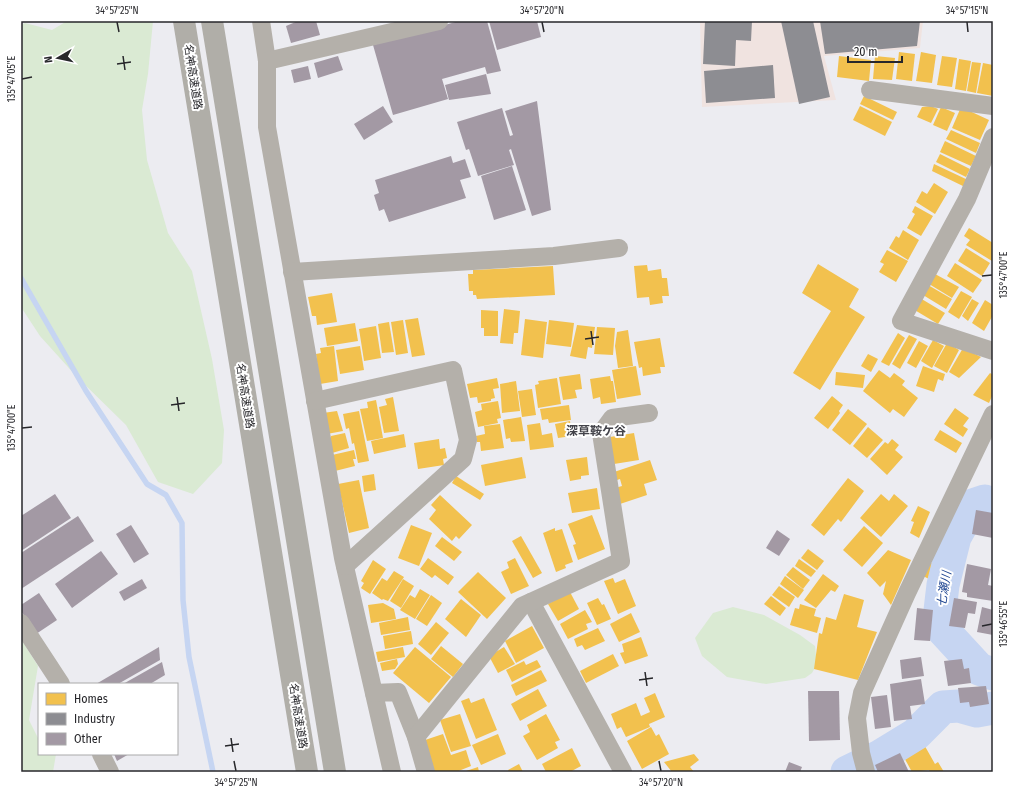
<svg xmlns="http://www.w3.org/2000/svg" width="1014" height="793" font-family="'Fira Sans Condensed','Noto Sans JP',sans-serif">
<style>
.industrial{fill:#f0e3e0}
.green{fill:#daead3}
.homes{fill:#f2c14e}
.industry{fill:#8d8d92}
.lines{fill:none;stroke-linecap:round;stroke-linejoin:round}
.stream{stroke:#c6d5f2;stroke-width:5.5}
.river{stroke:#c6d5f2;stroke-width:33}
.building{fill:#a399a4}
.minor{stroke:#b4b0aa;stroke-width:18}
.highway{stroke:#b0aea8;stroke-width:22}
.ticks{fill:none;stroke:#27272b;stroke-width:1.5}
.labels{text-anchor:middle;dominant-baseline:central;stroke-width:4;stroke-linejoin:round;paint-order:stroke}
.street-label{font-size:11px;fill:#27272b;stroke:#fff}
.neighbourhood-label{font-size:12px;font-weight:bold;fill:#43434a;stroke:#fff}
.water-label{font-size:12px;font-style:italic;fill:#214792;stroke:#fff}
.neatline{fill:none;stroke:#27272b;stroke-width:1.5}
.ticks-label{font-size:10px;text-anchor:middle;fill:#27272b}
</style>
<rect width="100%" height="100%" fill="#ececf1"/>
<path class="industrial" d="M700 21H923L920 48 824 56 836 100 702 107Z"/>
<g class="green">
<path d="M67 21H153L148 74 142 110 147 160 168 233 192 271 212 359 224 430 222 463 193 494 158 482 126 425 77 377 40 336 21 307V25L25 23 52 30Z"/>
<path d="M733 607 764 615 800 635 815 646 817 664 812 673 805 678 766 684 727 677 702 656 695 638 713 613Z"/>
<path d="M21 639 38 666 29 720 39 740V754H56L53 772H21Z"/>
</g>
<g class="homes">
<path d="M899 52 915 54 912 81 896 79Z"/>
<path d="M921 52 936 55 932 83 916 81Z"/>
<path d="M839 56 871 60 869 81 837 77Z"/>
<path d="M875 56 895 58 892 80 873 79Z"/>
<path d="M942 56 957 58 952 87 937 85Z"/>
<path d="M959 59 971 61 966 91 955 89Z"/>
<path d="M972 62 981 63 976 93 967 91Z"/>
<path d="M983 63 993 65V96L977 93Z"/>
<path d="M864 96 897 112 893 120 860 104Z"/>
<path d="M860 106 892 122 885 136 853 120Z"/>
<path d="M931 106 938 109 931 123 917 117 922 107Z"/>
<path d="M941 107 955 113 947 131 933 125Z"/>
<path d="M961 107 989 120 980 140 952 128Z"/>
<path d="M951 130 980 143 976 153 946 139Z"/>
<path d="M945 141 976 156 971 166 940 152Z"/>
<path d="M940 154 970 169 966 177 936 162Z"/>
<path d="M934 164 968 180 965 187 932 171Z"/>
<path d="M934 183 948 192 935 214 916 202 922 191 927 194Z"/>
<path d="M915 206 933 216 921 236 907 228 915 214 912 212Z"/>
<path d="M969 228 993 243 992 261 966 245 970 240 964 236Z"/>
<path d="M903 230 919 240 908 260 889 248 896 236 899 238Z"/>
<path d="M966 248 990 263 982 276 958 261Z"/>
<path d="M887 250 908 261 896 282 879 272 884 264 880 262Z"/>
<path d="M955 263 982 280 973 293 947 276Z"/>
<path d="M818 264 859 289 849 307 865 317 820 390 793 373 831 311 802 293Z"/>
<path d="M647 265 648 271 661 269 662 278H667L669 296H662L663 303 650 305 649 297 637 298 634 266Z"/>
<path d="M553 266 555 295 477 299 476 295H473V291H469L468 274H473V270Z"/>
<path d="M935 274 959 287 952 298 929 284Z"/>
<path d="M928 285 952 299 946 309 923 295Z"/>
<path d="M961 291 972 297 959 319 948 312Z"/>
<path d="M332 293 337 322 317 325 316 316H312L308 297Z"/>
<path d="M920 298 945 313 938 324 913 309Z"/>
<path d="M972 299 979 303 968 321 962 316Z"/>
<path d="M985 300 993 305V315L984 331 972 323Z"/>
<path d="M504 309 520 311 518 333H514L513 344 500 343Z"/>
<path d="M481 310 498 311V336H484V328H481Z"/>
<path d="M418 318 425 355 412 357 405 320Z"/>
<path d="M525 319 547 322 543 358 521 355Z"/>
<path d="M403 320 408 353 396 355 391 322Z"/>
<path d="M549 320 574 323 571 347 546 344Z"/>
<path d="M389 322 394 352 382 353 378 324Z"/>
<path d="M355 323 358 341 327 346 324 328Z"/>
<path d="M577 325 595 327 592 348 588 347 586 359 570 356Z"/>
<path d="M376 326 381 358 364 361 359 329Z"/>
<path d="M597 327 615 328 613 355 594 354Z"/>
<path d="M628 330 633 366 618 368 615 346 617 332Z"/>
<path d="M898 333 905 338 889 366 881 362Z"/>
<path d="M909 335 917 339 900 369 892 364Z"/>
<path d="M660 338 665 367H660L661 373 643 376 642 367 639 368 634 342Z"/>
<path d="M933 340 944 346 932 368 921 361Z"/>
<path d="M919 341 928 346 916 368 907 363Z"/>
<path d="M947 343 959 350 947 373 934 366Z"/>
<path d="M334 346 338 381 320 384 316 354 321 353 320 348Z"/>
<path d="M360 346 364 370 340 374 336 350Z"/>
<path d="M963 348 981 357 959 378 949 372Z"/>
<path d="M868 354 878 359 871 372 861 366Z"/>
<path d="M636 366 641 395 617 399 612 370Z"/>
<path d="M923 366 945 374 943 381 938 379 934 392 916 386Z"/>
<path d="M879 370 890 378 894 373 905 381 902 385 918 398 904 417 893 409 890 413 863 391Z"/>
<path d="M836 372 865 375 863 388 835 385Z"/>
<path d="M990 373 993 375V394L989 403 973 395Z"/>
<path d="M580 374 582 389 575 390 577 398 563 400 559 377Z"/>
<path d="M610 376 611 381H613L616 402 601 404 600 397 593 399 590 379Z"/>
<path d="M497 378 499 388 493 389 495 398 491 399V401L478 403 477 397 470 398 467 384Z"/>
<path d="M557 378 561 404 538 408 535 385 539 384 538 381Z"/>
<path d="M516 381 520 411 502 413 500 384Z"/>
<path d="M532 389 536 415 522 417 518 391Z"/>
<path d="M832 396 843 405 839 411 840 413 828 429 814 418Z"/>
<path d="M393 397 399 431 384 433 379 407 387 405 385 399Z"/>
<path d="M376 400 383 438 367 441 360 409 368 408 367 402Z"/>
<path d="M498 401 501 418 497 419 498 423 478 427 475 412 482 410 481 404Z"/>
<path d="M569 405 571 420 549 423 548 419 542 420 540 409Z"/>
<path d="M955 408 969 418 963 426 968 429 963 437 944 424Z"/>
<path d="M848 409 867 424 850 445 832 430Z"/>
<path d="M337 411 343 431 327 434 323 413Z"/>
<path d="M359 411 369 461 358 463 354 443 352 444 349 428 346 429 343 414Z"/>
<path d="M521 417 525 441 511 442 510 438 506 439 503 420Z"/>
<path d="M570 421 572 436 558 438 555 424Z"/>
<path d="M540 423 542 435 552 433 554 447 530 450 527 425Z"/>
<path d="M500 424 504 448 481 451 480 442H477L476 436 485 434 484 426Z"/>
<path d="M868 427 883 440 867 458 853 446Z"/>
<path d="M940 430 962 443 956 453 934 440Z"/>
<path d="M345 433 349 448 332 453 326 441 331 439V436Z"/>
<path d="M634 433 639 460 614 464 610 437Z"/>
<path d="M404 434 406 447 374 454 371 441Z"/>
<path d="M439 439 440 449 445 448 447 458 443 459 444 465 418 469 414 443Z"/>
<path d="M892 439 899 445 895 450 903 457 887 475 870 459 885 442 888 444Z"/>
<path d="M354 450 356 459H353L355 466 335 471 332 455Z"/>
<path d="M522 457 526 478 485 486 481 465Z"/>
<path d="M587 457 589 475 581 476V479L570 481 566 460Z"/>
<path d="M650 460 657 480 644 484 647 495 620 504 615 488 622 486 620 479 614 481 611 473Z"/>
<path d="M374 474 376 490 364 492 362 476Z"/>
<path d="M456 476 484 494 480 500 452 483Z"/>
<path d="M848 478 864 491 841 522 838 519 824 536 811 525Z"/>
<path d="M359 480 369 528 349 533 338 484Z"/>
<path d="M597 488 600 509 572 513 568 493Z"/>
<path d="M881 494 889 501 894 494 908 506 881 537 860 518Z"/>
<path d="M440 495 472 525 459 539 456 536 452 541 429 519 436 510 431 505Z"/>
<path d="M918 506 930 512 919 538 910 533 914 522 911 521Z"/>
<path d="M592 515 605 549 578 560 573 545 576 544 568 524Z"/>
<path d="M411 525 432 533 419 566 398 558Z"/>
<path d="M864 526 883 543 862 567 843 550Z"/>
<path d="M555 528V531L562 529 573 562 565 565 566 568 556 572 543 533Z"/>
<path d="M521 536 542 573 533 578 512 541Z"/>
<path d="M442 537 462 552 454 561 435 546Z"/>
<path d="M808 549 824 561 817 570 801 558Z"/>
<path d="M888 550 911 560 891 605 883 594 886 581 880 587 867 573Z"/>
<path d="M428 558 454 577 448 585 435 575 432 578 420 569Z"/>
<path d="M515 558 529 586 511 594 501 572 509 568 507 562Z"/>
<path d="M799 559 816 571 811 577 795 566Z"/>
<path d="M373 560 386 569 370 594 361 588 364 583 361 581Z"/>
<path d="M929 562 944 569 937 583 923 576Z"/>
<path d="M793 567 810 580 803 589 786 575Z"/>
<path d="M394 571 404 577 388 601 383 599 382 600 372 593 382 578 387 581Z"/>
<path d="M478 572 506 598 487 619 458 592Z"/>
<path d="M823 574 839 586 835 592 831 590 816 608 804 600Z"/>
<path d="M785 576 804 590 798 598 780 584Z"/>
<path d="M613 578 615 583 625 579 636 606 618 614 604 581Z"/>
<path d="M403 579 414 586 401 608 390 601Z"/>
<path d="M779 586 795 597 789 607 772 595Z"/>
<path d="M420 589 430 595 415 619 400 610 410 595 415 598Z"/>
<path d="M570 592 579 609 558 621 548 604Z"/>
<path d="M844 594 864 600 857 627 877 632 858 680 814 669 819 633 822 634 826 617 836 620Z"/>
<path d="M431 595 442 603 427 626 416 619Z"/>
<path d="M771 596 786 608 780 616 764 604Z"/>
<path d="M598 598 602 605 604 604 611 619 597 625 587 603Z"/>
<path d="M461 599 481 615 466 637 445 619Z"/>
<path d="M383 603 394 609 396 619 371 623 368 605Z"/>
<path d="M800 604 816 609 814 616 821 618 817 633 790 625 795 608 799 609Z"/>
<path d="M585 610 592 622 586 624 588 629 568 639 560 624Z"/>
<path d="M631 613 640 632 619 642 610 624Z"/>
<path d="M408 617 410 630 381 635 379 623Z"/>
<path d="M436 622 449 633 431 655 418 644Z"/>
<path d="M532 626 544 648 516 663 505 641Z"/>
<path d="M598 628 605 641 585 650 582 645 577 647 574 639Z"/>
<path d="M411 631 413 644 385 649 383 636Z"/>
<path d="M641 637 648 656 625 664 620 653 624 652 622 644Z"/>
<path d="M441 646 463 664 453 677 431 659Z"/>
<path d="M403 647 405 657 378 662 376 652Z"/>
<path d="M415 647 451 677 429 703 393 673Z"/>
<path d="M504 647 515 664 498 673 489 656Z"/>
<path d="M613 654 619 666 586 683 580 671Z"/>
<path d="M397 659 398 664 395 669 382 671 380 663Z"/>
<path d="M537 660 541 667 512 682 506 670 524 661 526 665Z"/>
<path d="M541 670 547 681 516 696 511 685Z"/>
<path d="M538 689 547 706 520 721 511 704Z"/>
<path d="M655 693 665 717 649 724 650 727 626 737 621 727 617 729 611 714 636 703 641 716 650 712 644 698Z"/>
<path d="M469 698 471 703 484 698 497 730 476 739 461 701Z"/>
<path d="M460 714 471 746 451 752 440 720Z"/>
<path d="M546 714 560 740 555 742 558 748 537 760 523 736 530 732 527 725Z"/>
<path d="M651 727 656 736 659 734 669 754 642 769 627 741Z"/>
<path d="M443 734 451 755 466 750 471 766 456 772H432L422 741Z"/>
<path d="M498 734 506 754 481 765 472 745Z"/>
<path d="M922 741 935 764 938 762 944 772H930L929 770 912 772 901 752Z"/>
<path d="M572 748 581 766 570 772H546L542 764Z"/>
<path d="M694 754 699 760 690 767 694 772H672L664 762Z"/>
<path d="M519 764 523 772H509L508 770Z"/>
<path d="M478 767 479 772H463Z"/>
</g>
<g class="industry">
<path d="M705 21H752L751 41 736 40 735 66 703 64Z"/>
<path d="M781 21H813L830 97 799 104Z"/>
<path d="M820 21H920L917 46 825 54Z"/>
<path d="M773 65 775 98 706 103 704 71Z"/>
</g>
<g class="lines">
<path class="stream" d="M21 278 86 391 147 484 166 495 182 523 183 600 189 657 213 772"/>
<g class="river">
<path d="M993 505 985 501 973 505 955 537 943 585 939 619 943 630 979 669 993 674"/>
<path d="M847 772 880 756 916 734 943 707 959 706 977 711 993 708"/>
</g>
</g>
<g class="building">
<path d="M298 21H316L320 35 291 43 286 26Z"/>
<path d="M459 21H487L501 71 487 74 485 67 442 79 448 99 393 115 373 45Z"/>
<path d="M489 21H537L541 37 497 50Z"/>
<path d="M338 56 343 70 318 78 314 63Z"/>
<path d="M308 66 311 79 294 83 291 70Z"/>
<path d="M486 74 491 94 449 100 445 85Z"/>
<path d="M537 101 551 210 532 216 511 149 509 150 514 165 478 176 469 149 466 150 457 122 502 108 510 136 513 135 505 111Z"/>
<path d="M383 106 393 122 364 140 354 124Z"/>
<path d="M451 156 453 163 465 159 471 177 460 180 466 198 389 222 384 209 379 211 374 195 379 193 375 180Z"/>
<path d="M512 166 526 210 494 220 481 176Z"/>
<path d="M55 494 71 518 21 551V516Z"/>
<path d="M976 510 993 513V538L972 534Z"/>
<path d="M78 516 94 541 21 589V553Z"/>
<path d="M131 525 149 554 134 563 116 534Z"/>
<path d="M777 530 790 539 779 556 766 548Z"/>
<path d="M101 551 118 574 72 608 55 584Z"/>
<path d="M967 564 991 569 988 585 993 586V601L967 597V593L962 592Z"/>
<path d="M142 579 147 588 124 601 119 592Z"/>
<path d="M39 593 57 620 36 634 21 611V605Z"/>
<path d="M954 598 977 602 975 614 968 613 965 628 949 626Z"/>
<path d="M982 607 993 610V635L977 632Z"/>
<path d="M917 608 933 610 930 641 914 640Z"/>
<path d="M159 647 160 660 118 684H96Z"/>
<path d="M921 657 924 676 902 679 900 660Z"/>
<path d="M962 659 964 669 969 668 971 683 948 686 944 661Z"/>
<path d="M162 662 165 675 150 684H123Z"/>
<path d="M921 679 925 704 910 706 912 719 894 721 890 684Z"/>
<path d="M986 686 989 704 970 707 969 702 960 703 958 688Z"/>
<path d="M808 691H839L840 740 809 741Z"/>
<path d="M887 695 891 727 875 729 871 697Z"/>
<path d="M900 753 909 772H878L875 765Z"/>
<path d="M114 754H129L117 761Z"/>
<path d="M789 762 802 767 800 772H785Z"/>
</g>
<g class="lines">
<g class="minor">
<path d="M261 21 267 61V127L343 558 392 772"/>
<path d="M267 61 439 21"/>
<path d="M870 90 993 106"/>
<path d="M993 137 967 199 901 321 993 351"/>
<path d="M292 272 554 256 619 248"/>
<path d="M315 401 453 370 468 440 463 459 345 566"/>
<path d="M531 602 623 772"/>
<path d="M21 623 61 684"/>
<path d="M374 693 398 692 416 737 426 772"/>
<path d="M416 737 522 606 621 561 601 433 612 418 649 413"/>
<path d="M101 754 110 772"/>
<path d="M866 772 861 753 857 718 862 693 907 593 993 414"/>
</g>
<g class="highway">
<path d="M184 21 307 772"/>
<path d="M212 21 335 772"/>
</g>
</g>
<path class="ticks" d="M117 22 119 32M542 22 544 32M967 22 968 32M123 56 125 70M117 64 131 62M22 79 32 77M982 276 992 275M591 331 593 345M585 339 599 337M177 397 179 411M171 405 185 403M22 428 32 427M982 626 992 624M645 672 647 686M639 680 653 678M231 738 233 752M225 746 239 744M234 761 236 771M659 761 661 771"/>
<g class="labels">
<g class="street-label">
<text transform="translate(193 77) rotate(81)">名神高速道路</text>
<text transform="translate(245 396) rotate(81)">名神高速道路</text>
<text transform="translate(298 716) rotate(81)">名神高速道路</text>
</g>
<g class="neighbourhood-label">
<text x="596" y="431">深草鞍ケ谷</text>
</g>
<g class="water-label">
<text transform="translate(944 589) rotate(-81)">七瀬川</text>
</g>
</g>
<rect width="1014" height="793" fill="none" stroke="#ffffff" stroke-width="44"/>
<rect x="38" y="683" width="140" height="72" fill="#ffffff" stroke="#a9a9aa"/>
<rect x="46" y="693" width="20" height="12" fill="#f2c14e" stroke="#a9a9aa"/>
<text x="74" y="703" font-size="12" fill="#27272b">Homes</text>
<rect x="46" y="713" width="20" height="12" fill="#8d8d92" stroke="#a9a9aa"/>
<text x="74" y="723" font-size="12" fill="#27272b">Industry</text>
<rect x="46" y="733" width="20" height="12" fill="#a399a4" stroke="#a9a9aa"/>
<text x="74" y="743" font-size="12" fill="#27272b">Other</text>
<g transform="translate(58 58) rotate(261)" stroke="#ffffff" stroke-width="3" paint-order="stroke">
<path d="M0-3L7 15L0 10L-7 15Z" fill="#27272b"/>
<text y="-6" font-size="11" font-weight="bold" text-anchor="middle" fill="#27272b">N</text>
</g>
<path d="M848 56v6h54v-6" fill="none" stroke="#27272b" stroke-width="2"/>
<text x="854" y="56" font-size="12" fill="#27272b" stroke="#ffffff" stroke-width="3" paint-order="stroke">20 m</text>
<rect x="22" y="22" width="970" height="749" class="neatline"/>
<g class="ticks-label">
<text x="117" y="14">34°57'25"N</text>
<text x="542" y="14">34°57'20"N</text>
<text x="967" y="14">34°57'15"N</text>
<text transform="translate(11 79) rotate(-90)" y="4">135°47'05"E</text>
<text transform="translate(1003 275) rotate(-90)" y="4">135°47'00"E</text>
<text transform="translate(11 428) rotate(-90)" y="4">135°47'00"E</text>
<text transform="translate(1003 624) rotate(-90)" y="4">135°46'55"E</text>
<text x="236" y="786">34°57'25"N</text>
<text x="661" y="786">34°57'20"N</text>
</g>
</svg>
